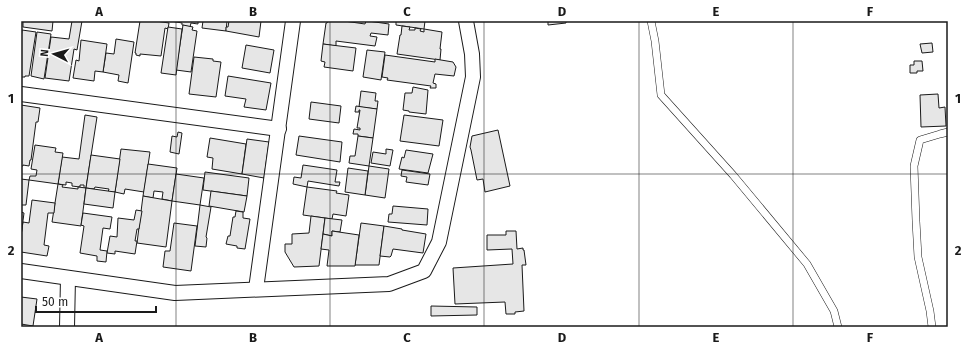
<svg xmlns="http://www.w3.org/2000/svg" width="969" height="348" font-family="'Fira Sans',sans-serif">
<style>
.building{fill:#e6e6e6;stroke:#1a1a1a}
.lines{fill:none;stroke-linecap:round;stroke-linejoin:round}
.service-casing{stroke:#1a1a1a;stroke-width:8}
.minor-casing{stroke:#1a1a1a;stroke-width:16}
.service{stroke:#fff;stroke-width:7}
.minor{stroke:#fff;stroke-width:14}
.grid{fill:none;stroke:#1a1a1a;stroke-width:1;stroke-opacity:0.55}
.neatline{fill:none;stroke:#1a1a1a;stroke-width:1.5}
.grid-label{font-size:13px;text-anchor:middle;font-weight:bold;fill:#1a1a1a}
</style>
<rect width="100%" height="100%" fill="#fff"/>
<g class="building">
<path d="M23 21H53L52 31 23 27Z"/>
<path d="M72 21H82L77 50 74 49 69 81 45 78 51 37 69 39Z"/>
<path d="M140 21H156L169 23 168 29 165 28 161 56 140 54V56L136 55V53H135Z"/>
<path d="M171 21H198V24L191 23 190 27 182 25V23Z"/>
<path d="M202 21H227L226 31 202 28 203 21Z"/>
<path d="M229 21H261L259 37 226 31V27H228Z"/>
<path d="M328 21H344L365 24 366 21H368L389 24 388 35 371 33 370 36 377 37 375 46 336 41V46L323 44 326 23H327Z"/>
<path d="M396 21H425L424 29 396 25Z"/>
<path d="M548 21H566V23L548 25Z"/>
<path d="M183 25 193 27 192 30 197 31 191 72 176 70Z"/>
<path d="M402 26 410 27 409 30H415V28L421 29 420 31 424 32V29L442 32 440 49H441L440 60 397 54 400 35H401Z"/>
<path d="M168 27 182 29 176 75 161 73Z"/>
<path d="M22 30 36 32 29 76H25V77H21V39Z"/>
<path d="M37 32 51 34 44 79 31 76Z"/>
<path d="M116 39 134 42 128 83 118 81 119 75 103 72 106 53 114 54Z"/>
<path d="M81 40 107 44 103 72 95 71 94 81 73 78 76 60 79 61Z"/>
<path d="M932 43 933 52 922 53 920 44Z"/>
<path d="M323 44 356 48 353 71 324 67 325 62 321 61Z"/>
<path d="M246 45 274 50 270 73 242 68Z"/>
<path d="M367 50 385 52 381 80 363 77Z"/>
<path d="M385 55 435 62V59L453 62 456 67 454 76 435 74 433 83 436 84V88H430L431 86 387 80 388 78 382 77Z"/>
<path d="M194 57 213 59V61L221 62 216 97 189 94Z"/>
<path d="M914 61H922L923 71H917V73H910V65H914Z"/>
<path d="M228 76 271 83 266 110 244 107 246 99 225 96Z"/>
<path d="M413 87 428 90 426 114 409 112V111L403 110 405 93H412Z"/>
<path d="M361 91 376 93 375 101H378L377 109 359 107Z"/>
<path d="M938 94 939 108 945 107 946 126 921 127 920 95Z"/>
<path d="M311 102 341 106 339 123 309 119Z"/>
<path d="M21 105 40 108 38 122H36L31 160H30L29 166 23 165V166H21Z"/>
<path d="M356 106 377 109 373 138 358 136V134H353L354 129 360 130V128H357L360 110H359V112H355Z"/>
<path d="M85 115 97 117 86 188H84V185H80V187L72 186V183L66 182V185L58 184 62 157 79 159Z"/>
<path d="M404 115 443 120 439 146 400 141Z"/>
<path d="M498 130 510 186 485 192 483 179 477 180 471 150 470 147 472 136Z"/>
<path d="M178 132 182 133 179 154 170 152 172 136 177 137Z"/>
<path d="M299 136 342 142 340 162 296 155Z"/>
<path d="M358 136 373 138 369 166 349 163 350 156H355Z"/>
<path d="M210 138 246 144 242 174 212 169 213 158 207 157Z"/>
<path d="M247 139 269 142 264 178 242 174Z"/>
<path d="M35 145 56 148 55 152 63 153 58 184 29 180 30 176H36L37 170 31 169Z"/>
<path d="M121 149 150 152 144 192 125 189 124 194 115 192Z"/>
<path d="M386 149 393 150 390 166 371 163 373 152 386 154Z"/>
<path d="M406 150 433 154 428 173 399 169 402 157 404 158Z"/>
<path d="M91 155 120 159 115 192H108L109 189 95 187 94 189 86 188Z"/>
<path d="M148 164 177 168 172 201 162 199 163 192 154 191 153 198 143 196Z"/>
<path d="M303 165 310 166 337 170 335 182H340L339 186 308 181 307 187 293 184 294 177 301 178Z"/>
<path d="M369 166 389 169 385 198 365 195Z"/>
<path d="M348 168 368 171 365 195 345 192Z"/>
<path d="M402 170 430 174 428 185 406 182 407 177 401 176Z"/>
<path d="M205 172 249 178 247 196 203 190Z"/>
<path d="M176 174 204 178 200 205 172 201Z"/>
<path d="M21 179 29 180 26 205H21Z"/>
<path d="M58 184 63 185 62 187 78 189V187L86 188 81 226 52 222Z"/>
<path d="M307 187 337 191 336 193 349 195 346 216 333 214 332 219 303 215Z"/>
<path d="M86 188 115 192 113 208 84 204Z"/>
<path d="M211 191 247 196 244 212 209 206Z"/>
<path d="M143 196 172 201 166 247 137 243Z"/>
<path d="M32 200 55 203 54 213H48L44 245 49 246 47 256 21 252V236L23 222 29 223Z"/>
<path d="M200 205 211 207 206 237 207 238 206 247 195 246Z"/>
<path d="M393 206 428 209 427 225 388 222 389 214H392Z"/>
<path d="M136 210 142 211 139 229H137L135 241H137L135 254 115 251V254L107 253 110 236 117 237 118 218 134 220Z"/>
<path d="M236 211 243 212V218L250 219 245 249 237 248V246L226 244 228 236H230L233 217H235Z"/>
<path d="M21 212 24 213 21 236Z"/>
<path d="M83 213 112 217 110 229 103 228 100 250 107 251 106 262 97 261V256L80 253 84 226 81 225Z"/>
<path d="M311 216 325 218 319 266 294 267 285 252V244H292V234L309 233Z"/>
<path d="M325 218 342 220 340 232 332 231V236L323 234Z"/>
<path d="M174 223 197 226 191 271 163 267 165 251H170Z"/>
<path d="M361 223 384 226 379 265H355Z"/>
<path d="M384 226 402 229V230L426 234 423 253 393 249 391 256 390 257 380 256Z"/>
<path d="M332 231 359 235 355 266H327L329 250 321 249 323 234 332 236Z"/>
<path d="M506 231H516L517 249 523 248V250H524L526 265H522L524 311 515 312V314H506L505 302 455 304 453 268 513 264 512 249 487 250V235H506Z"/>
<path d="M21 297 37 299 33 326 21 324Z"/>
<path d="M431 306 477 307V315L431 316Z"/>
</g>
<g class="lines">
<defs>
<g id="service">
<path d="M651 21 655 41 661 95 733 175 807 264 834 311 838 327"/>
<path d="M932 327 930 311 918 257 916 221 914 166 920 140 940 134 948 132"/>
</g>
<g id="minor">
<path d="M21 94 279 129"/>
<path d="M21 271 175 293 389 284 424 271 439 242 473 77 472 54 466 21"/>
<path d="M256 289 293 21"/>
<path d="M67 327 68 278"/>
</g>
</defs>
<use href="#service" class="service-casing"/>
<use href="#minor" class="minor-casing"/>
<use href="#service" class="service"/>
<use href="#minor" class="minor"/>
</g>
<path class="grid" d="M176 21V327M330 21V327M484 21V327M639 21V327M793 21V327M21 174H948"/>
<rect width="969" height="348" fill="none" stroke="#ffffff" stroke-width="44"/>
<g transform="translate(54 54) rotate(276)" stroke="#ffffff" stroke-width="3" paint-order="stroke">
<path d="M0-3L7 15L0 10L-7 15Z" fill="#1a1a1a"/>
<text y="-6" font-size="11" font-weight="bold" text-anchor="middle" fill="#1a1a1a">N</text>
</g>
<path d="M36 306v6h120v-6" fill="none" stroke="#1a1a1a" stroke-width="2"/>
<text x="42" y="306" font-size="12" fill="#1a1a1a" stroke="#ffffff" stroke-width="3" paint-order="stroke">50 m</text>
<rect x="22" y="22" width="925" height="304" class="neatline"/>
<g class="grid-label">
<text x="99" y="16">A</text>
<text x="253" y="16">B</text>
<text x="407" y="16">C</text>
<text x="562" y="16">D</text>
<text x="716" y="16">E</text>
<text x="870" y="16">F</text>
<text x="11" y="103">1</text>
<text x="958" y="103">1</text>
<text x="11" y="255">2</text>
<text x="958" y="255">2</text>
<text x="99" y="342">A</text>
<text x="253" y="342">B</text>
<text x="407" y="342">C</text>
<text x="562" y="342">D</text>
<text x="716" y="342">E</text>
<text x="870" y="342">F</text>
</g>
</svg>
